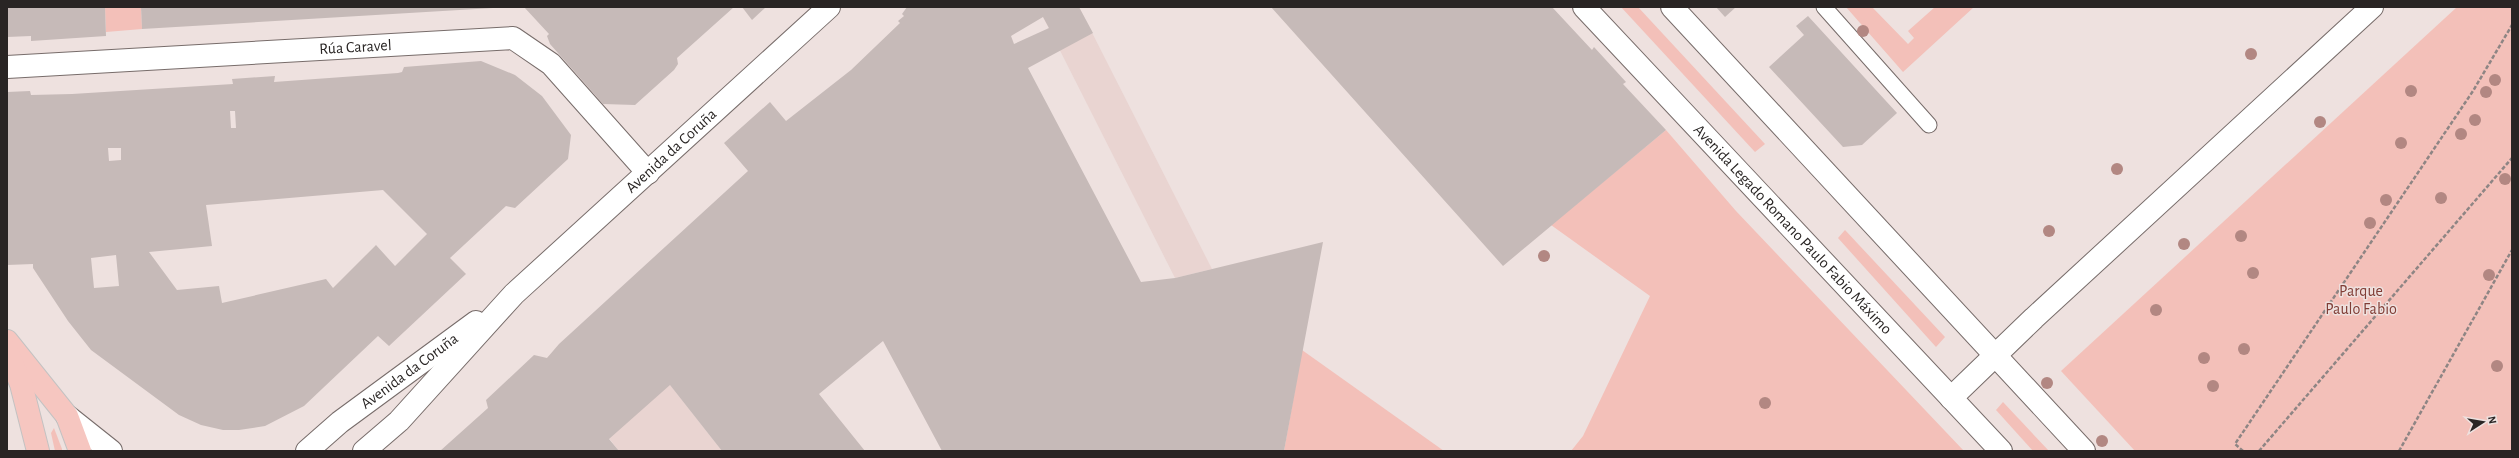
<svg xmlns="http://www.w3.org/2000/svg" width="2519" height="458" font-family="'Alegreya Sans',sans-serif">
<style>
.built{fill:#e9d4d1}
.green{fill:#f3c0b9}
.building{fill:#c6bab8;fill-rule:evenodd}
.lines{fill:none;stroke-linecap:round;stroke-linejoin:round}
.lane-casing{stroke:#776c6a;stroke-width:17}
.street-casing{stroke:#776c6a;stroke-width:24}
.secondary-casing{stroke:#776c6a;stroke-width:24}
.highway-casing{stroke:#c3c2c2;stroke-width:24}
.path{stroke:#8e8584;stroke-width:2.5;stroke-dasharray:4 2;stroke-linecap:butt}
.lane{stroke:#fff;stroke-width:15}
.street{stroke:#fff;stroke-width:22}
.secondary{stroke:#fff;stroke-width:22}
.highway{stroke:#f6c6c0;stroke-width:22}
.tree{fill:#b28782}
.labels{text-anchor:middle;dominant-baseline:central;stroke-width:3;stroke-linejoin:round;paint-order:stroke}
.street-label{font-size:16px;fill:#292524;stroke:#eee1df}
.park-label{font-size:16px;fill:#813d35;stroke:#eee1df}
</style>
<rect width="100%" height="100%" fill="#eee1df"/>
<g class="built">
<path d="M1038 7H1079L1212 269 1175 278Z"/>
<path d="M606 302 631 335 722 451H619L547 358Z"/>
</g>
<g class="green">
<path d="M105 7H141L142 29 106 32Z"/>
<path d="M1621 7H1638L1765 144 1755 152Z"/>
<path d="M1846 7H1872L1908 44 1914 38 1908 31 1935 7H1974L1903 72Z"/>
<path d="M2457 7H2512V451H2135L2061 371Z"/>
<path d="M1666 130 1736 211 1964 451H1571L1583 436 1650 296 1551 225Z"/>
<path d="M1845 230 1945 337 1936 347 1838 238Z"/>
<path d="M1302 350 1444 451H1284Z"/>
<path d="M2003 402 2049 451H2033L1996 410Z"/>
<path d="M54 428 62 449V451H55L51 433Z"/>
</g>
<g class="building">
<path d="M7 7H105L106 36 31 41V36L7 37Z"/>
<path d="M141 7H493V8L142 29Z"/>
<path d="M524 7H734L677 58 678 64 674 70 635 105 603 104 550 44 547 36 549 34Z"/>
<path d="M742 7H766L752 20Z"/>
<path d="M907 7H1079L1093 33 1028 68 1141 282 1175 278 1323 242 1284 451H942L883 341 819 394 865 451H722L670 385 609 439 619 451H440L488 408 486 400 534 355 547 358 559 344 748 171 724 143 770 102 786 121 851 70 900 23 898 21 904 16 902 14ZM1043 17 1049 28 1014 44 1011 36Z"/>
<path d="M1271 7H1552L1592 50 1594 47 1626 82 1623 84 1666 130 1503 266Z"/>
<path d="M1716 7H1736L1725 17Z"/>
<path d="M1808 16 1897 113 1862 145 1843 147 1769 67 1804 35 1796 26Z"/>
<path d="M481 61 515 75 542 96 571 135 568 159 515 208 506 206 450 258 466 274 389 346 378 336 304 406 265 426 239 430H223L201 425 179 415 91 350 68 321 33 268V264L7 265V92L30 91 31 95 72 94 233 84 232 79 275 76 274 82 398 73 402 72 404 67ZM230 111H235L236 128H231ZM108 148H121V160L109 161ZM383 190 427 234 395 266 376 245 333 288 326 279 222 303 219 286 177 290 149 252 212 246 206 205ZM116 255 119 286 94 288 91 258Z"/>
</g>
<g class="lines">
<defs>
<path id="lane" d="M1824 7 1929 125"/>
<g id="street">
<path id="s1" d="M1584 7 2001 451"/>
<path d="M1672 7 2084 451"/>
<path id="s2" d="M7 67 513 38 551 64 648 173"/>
<path d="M1951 398 2034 318 2372 7"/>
<path d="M67 416 111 451"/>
</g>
<g id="secondary">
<path id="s3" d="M307 451 340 422 476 322"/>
<path id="s4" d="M364 451 399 421 514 294 829 7"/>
</g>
<g id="highway">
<path d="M7 341 67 416 80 451"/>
<path d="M7 351 21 384 38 451"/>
</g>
</defs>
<use href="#lane" class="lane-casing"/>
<use href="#street" class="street-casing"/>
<use href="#secondary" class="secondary-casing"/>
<use href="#highway" class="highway-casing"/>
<g class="path">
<path d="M2243 451 2235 444 2473 91 2512 25"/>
<path d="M2259 451 2512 158"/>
<path d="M2399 451 2512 250"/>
</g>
<use href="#lane" class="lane"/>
<use href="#street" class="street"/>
<use href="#secondary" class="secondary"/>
<use href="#highway" class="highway"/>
</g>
<g class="tree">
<circle cx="1863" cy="31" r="6"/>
<circle cx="2251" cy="54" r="6"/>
<circle cx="2495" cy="80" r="6"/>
<circle cx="2411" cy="91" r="6"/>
<circle cx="2486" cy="92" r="6"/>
<circle cx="2475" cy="120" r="6"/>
<circle cx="2320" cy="122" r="6"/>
<circle cx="2461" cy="134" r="6"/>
<circle cx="2401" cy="143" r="6"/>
<circle cx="2117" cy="169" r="6"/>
<circle cx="2505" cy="179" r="6"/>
<circle cx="2441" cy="198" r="6"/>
<circle cx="2386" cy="200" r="6"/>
<circle cx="2370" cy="223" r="6"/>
<circle cx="2049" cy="231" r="6"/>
<circle cx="2241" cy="236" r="6"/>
<circle cx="2184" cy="244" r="6"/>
<circle cx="1544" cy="256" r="6"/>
<circle cx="2253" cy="273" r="6"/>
<circle cx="2489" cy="275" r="6"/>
<circle cx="2156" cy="310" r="6"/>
<circle cx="2244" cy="349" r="6"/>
<circle cx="2204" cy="358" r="6"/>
<circle cx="2497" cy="366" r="6"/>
<circle cx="2047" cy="383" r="6"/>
<circle cx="2213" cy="386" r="6"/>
<circle cx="1765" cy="403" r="6"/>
<circle cx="2102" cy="441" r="6"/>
</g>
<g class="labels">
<g class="street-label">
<text stroke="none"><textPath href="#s2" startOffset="349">Rúa Caravel</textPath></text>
<text stroke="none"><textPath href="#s4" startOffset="430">Avenida da Coruña</textPath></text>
<text stroke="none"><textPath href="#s1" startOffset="305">Avenida Legado Romano Paulo Fabio Máximo</textPath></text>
<text stroke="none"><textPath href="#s3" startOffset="130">Avenida da Coruña</textPath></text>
</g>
<g class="park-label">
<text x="2361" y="291">Parque<tspan x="2361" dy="18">Paulo Fabio</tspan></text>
</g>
</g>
<rect width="2519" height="458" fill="none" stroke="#292524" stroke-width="16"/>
<g transform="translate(2483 422) rotate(78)" stroke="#eee1df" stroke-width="3" paint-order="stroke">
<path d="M0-3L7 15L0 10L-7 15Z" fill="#292524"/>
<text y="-6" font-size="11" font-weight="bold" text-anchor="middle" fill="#292524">N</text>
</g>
</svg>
